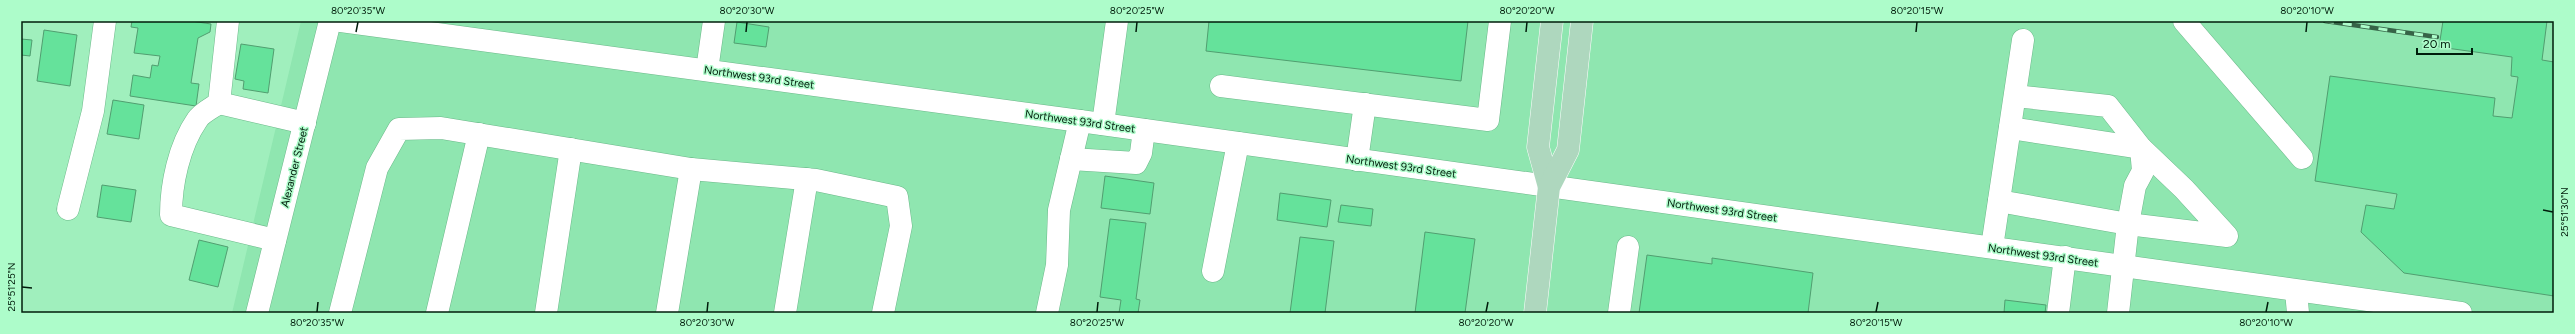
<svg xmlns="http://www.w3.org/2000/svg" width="2575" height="334" viewBox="0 0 2575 334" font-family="Figtree,sans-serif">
<rect width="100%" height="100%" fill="#a0efbd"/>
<polygon fill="#8fe6b0" points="301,21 2554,21 2554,313 232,313"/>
<g fill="#65e29b" stroke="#519e70">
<polygon points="132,21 191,21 211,24 210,32 198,38 191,83 199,84 196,106 130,96 133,75 150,78 152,65 158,66 160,56 134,53 138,28 131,27"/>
<polygon points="1209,21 1468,21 1461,81 1206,51"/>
<polygon points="2443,21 2547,21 2542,60 2554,62 2554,296 2404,273 2361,232 2366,205 2394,209 2397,194 2315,181 2330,76 2495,98 2493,116 2512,118 2518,77 2511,76 2512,57 2439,47"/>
<polygon points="737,22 769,27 766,47 734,43"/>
<polygon points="44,30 77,35 70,86 37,81"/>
<polygon points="21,39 32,40 30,56 21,55"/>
<polygon points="241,44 274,49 268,93 243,89 244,81 235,79"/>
<polygon points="113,100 144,105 139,139 107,134"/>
<polygon points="1105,176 1154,183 1150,214 1101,208"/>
<polygon points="102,185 136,190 131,222 97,217"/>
<polygon points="1280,193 1331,200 1327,227 1277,220"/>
<polygon points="1341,205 1373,209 1371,226 1338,222"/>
<polygon points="1110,219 1146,223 1136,299 1140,300 1138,313 1119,313 1121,300 1100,297"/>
<polygon points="1425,232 1475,239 1465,313 1415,313"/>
<polygon points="1300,237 1334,241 1325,313 1290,313"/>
<polygon points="199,240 228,247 218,287 189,280"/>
<polygon points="1647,255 1712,264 1712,258 1813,273 1808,313 1639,313"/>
<polygon points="2005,300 2046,305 2045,313 2004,313"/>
</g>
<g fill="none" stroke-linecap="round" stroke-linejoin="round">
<defs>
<g id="minor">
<path d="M 228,21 L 219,103 C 212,108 201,113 197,120 C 179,146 171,184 171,215 L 275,240"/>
<polyline points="341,21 1080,121 2461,313"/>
<polyline points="2184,21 2302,158"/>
<polyline points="707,70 714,21"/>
<polyline points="1221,86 1488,120 1500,21"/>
<polyline points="219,103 305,123"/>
<polyline points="1103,124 1117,21"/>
<polyline points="2010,128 2141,148 2143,171 2135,186 2128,224 2118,313"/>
<polyline points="1071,159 1136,163 1141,153 1144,130"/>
<polyline points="1357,160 1365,104"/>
<polyline points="1999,201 2128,224 2227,236 2184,189 2141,148 2108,106 2015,96"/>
<polyline points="68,209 93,111 105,21"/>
<polyline points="1992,247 2023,40"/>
<polyline points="1213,271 1238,143"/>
<polyline points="2296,291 2298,313"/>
<polyline points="257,313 330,21"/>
<polyline points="340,313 377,168 399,129 441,128 691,169 816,180 897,197 901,226 883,313"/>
<polyline points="437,313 479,134"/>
<polyline points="546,313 571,149"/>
<polyline points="667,313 691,169"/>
<polyline points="785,313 807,179"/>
<polyline points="1047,313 1057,265 1059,210 1080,121"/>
<polyline points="1619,313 1628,247"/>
<polyline points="2058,313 2065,257"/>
</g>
<g id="major">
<polyline points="1549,187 1538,147 1552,21"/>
<polyline points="1535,313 1549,187 1568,150 1582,21"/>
</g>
</defs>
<use href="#minor" stroke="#6bb889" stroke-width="23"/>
<use href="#major" stroke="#fff" stroke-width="23"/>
<use href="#minor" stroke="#fff" stroke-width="22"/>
<use href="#major" stroke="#aed7be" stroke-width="22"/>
<defs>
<polyline id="rail" points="2325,21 2437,37"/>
</defs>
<use href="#rail" stroke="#366447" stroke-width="4.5"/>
<use href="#rail" stroke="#adfcca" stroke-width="3" stroke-dasharray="9" stroke-linecap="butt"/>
</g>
<path fill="none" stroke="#001c0b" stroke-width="1.5" d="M 356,32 L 358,22M 746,32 L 747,22M 1136,32 L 1137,22M 1526,32 L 1527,22M 1916,32 L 1917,22M 2306,32 L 2307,22M 2543,210 L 2553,212M 22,287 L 32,288M 317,312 L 318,302M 707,312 L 708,302M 1097,312 L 1098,302M 1486,312 L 1488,302M 1876,312 L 1878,302M 2266,312 L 2268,302"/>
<g text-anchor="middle" stroke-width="3" stroke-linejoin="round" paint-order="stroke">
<g font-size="11" fill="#001c0b" stroke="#adfcca">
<text transform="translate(759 77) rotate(8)" y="4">Northwest 93rd Street</text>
<text transform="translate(1080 121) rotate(8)" y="4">Northwest 93rd Street</text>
<text transform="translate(1401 166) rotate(8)" y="4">Northwest 93rd Street</text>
<text transform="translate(294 167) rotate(-76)" y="4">Alexander Street</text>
<text transform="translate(1722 210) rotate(8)" y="4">Northwest 93rd Street</text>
<text transform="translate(2043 255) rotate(8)" y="4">Northwest 93rd Street</text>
</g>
</g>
<rect width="2575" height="334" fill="none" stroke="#adfcca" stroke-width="44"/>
<path d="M2417 48v6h55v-6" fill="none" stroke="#001c0b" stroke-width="2"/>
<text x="2423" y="48" font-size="12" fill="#001c0b" stroke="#adfcca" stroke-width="3" paint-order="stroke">20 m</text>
<rect x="22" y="22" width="2531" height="290" fill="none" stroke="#001c0b" stroke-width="1.5"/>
<g font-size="10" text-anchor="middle" fill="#001c0b">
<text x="358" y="14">80°20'35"W</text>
<text x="747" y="14">80°20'30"W</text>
<text x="1137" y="14">80°20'25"W</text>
<text x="1527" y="14">80°20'20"W</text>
<text x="1917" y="14">80°20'15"W</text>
<text x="2307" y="14">80°20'10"W</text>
<text transform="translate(2564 212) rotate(-90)" y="4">25°51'30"N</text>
<text transform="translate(11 287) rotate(-90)" y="4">25°51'25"N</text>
<text x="317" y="326">80°20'35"W</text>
<text x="707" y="326">80°20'30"W</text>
<text x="1097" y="326">80°20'25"W</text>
<text x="1486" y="326">80°20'20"W</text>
<text x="1876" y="326">80°20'15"W</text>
<text x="2266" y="326">80°20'10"W</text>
</g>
</svg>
